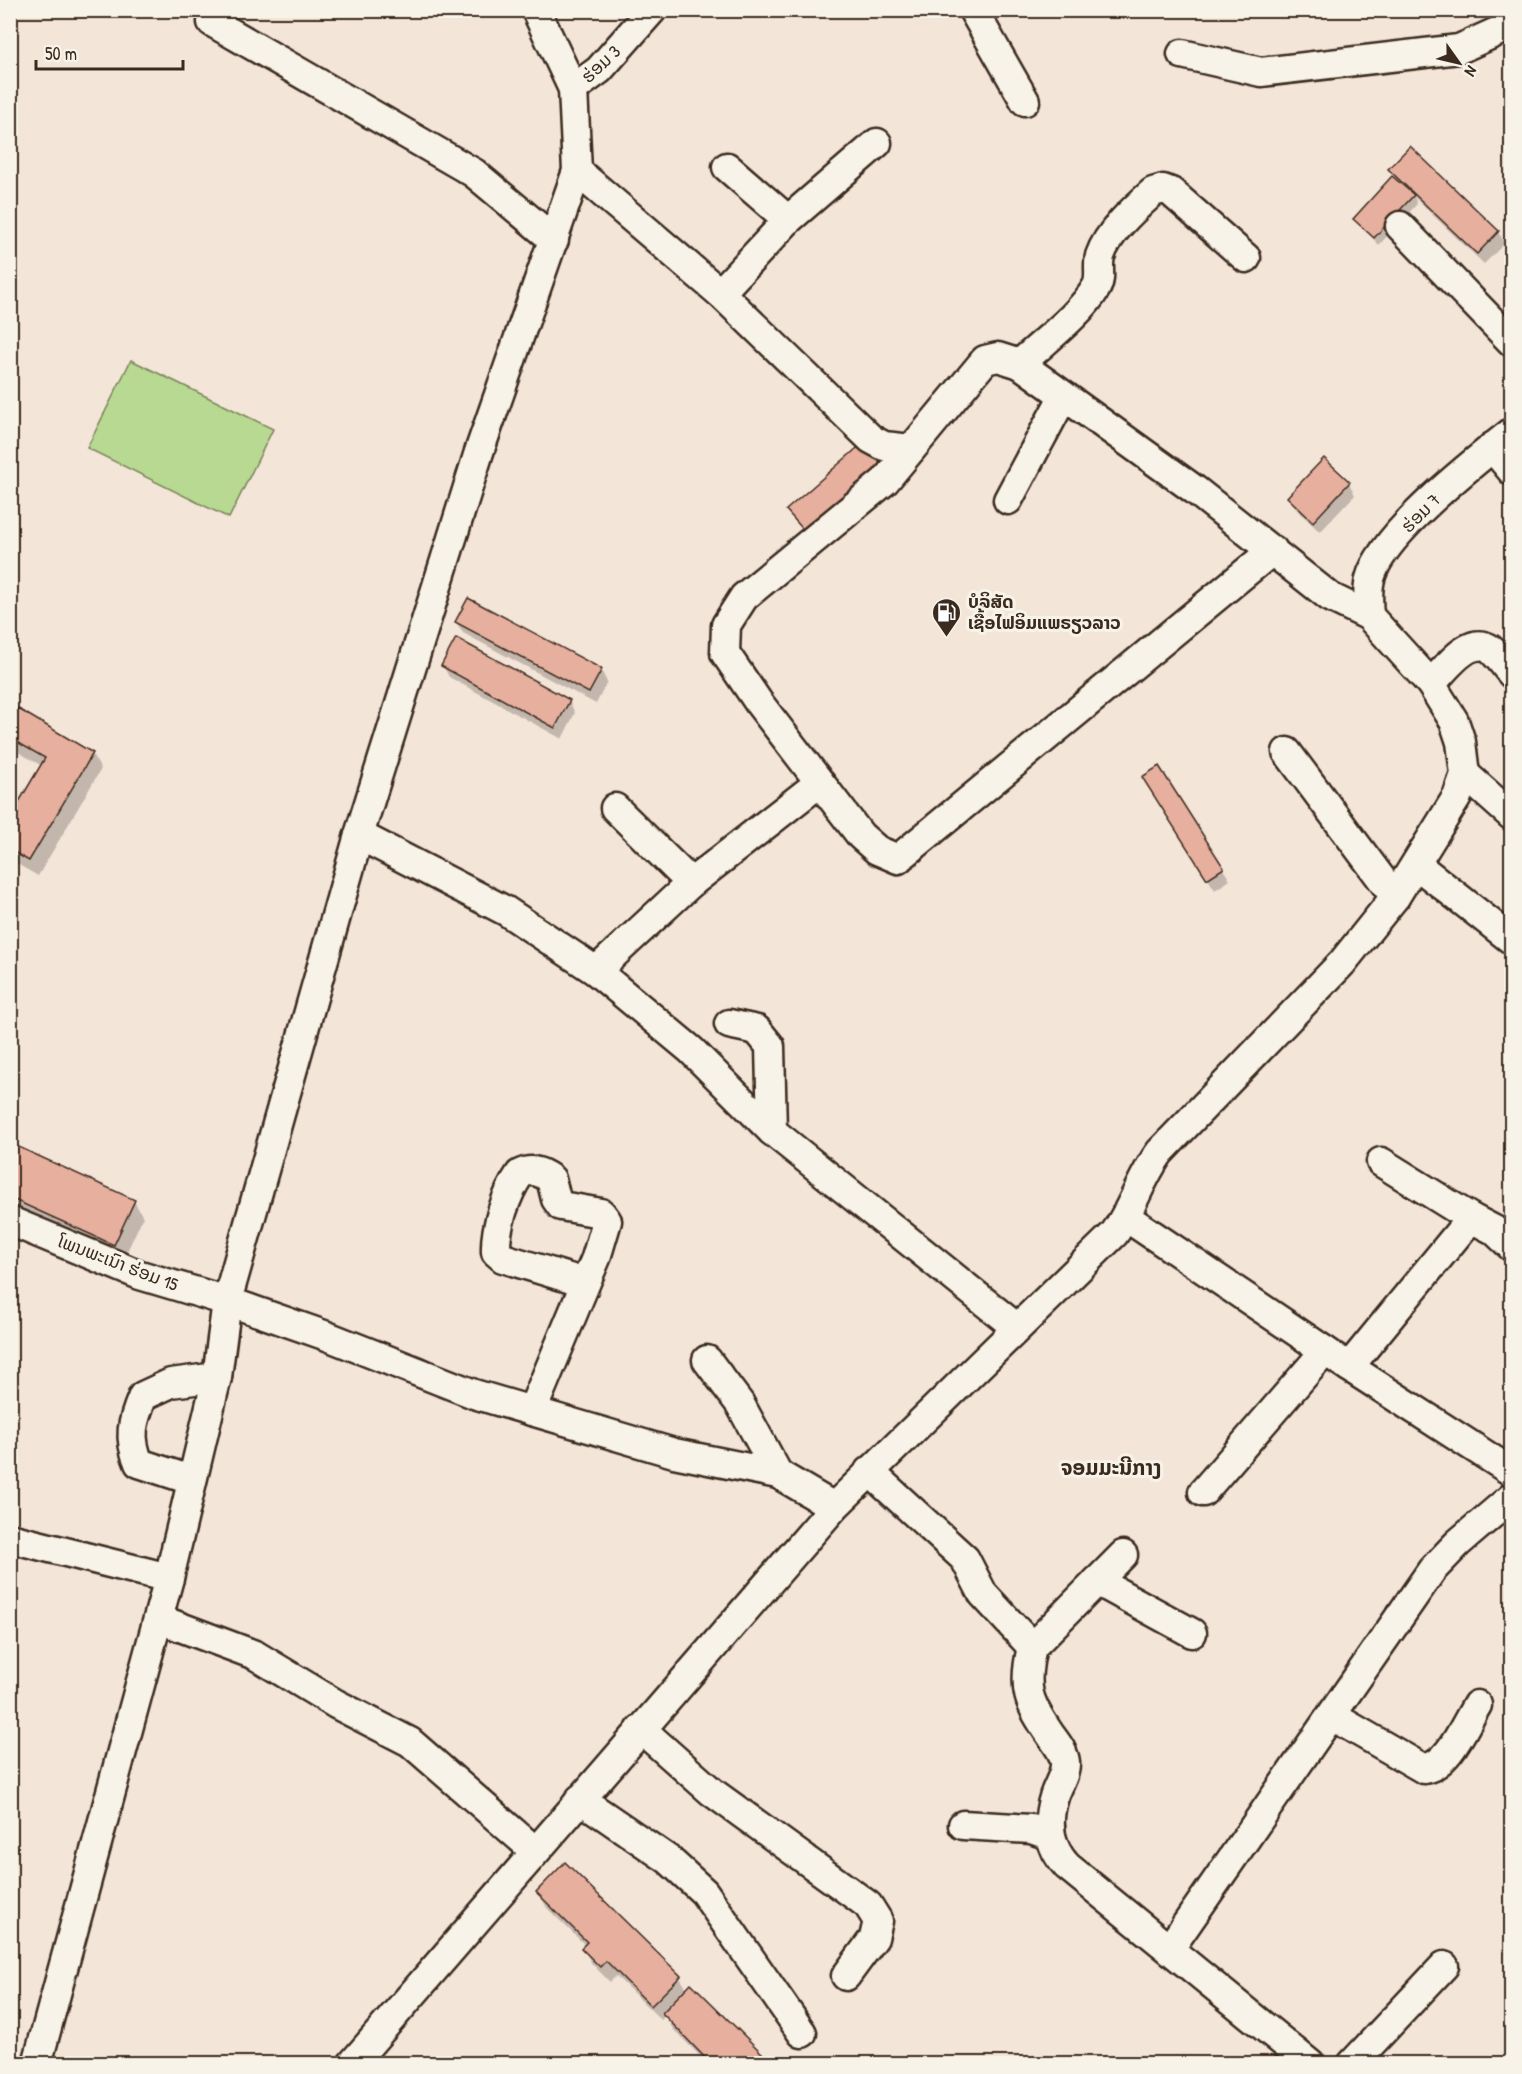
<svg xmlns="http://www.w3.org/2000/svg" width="1522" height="2074" viewBox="0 0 1522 2074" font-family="'Patrick Hand','Noto Sans Lao',sans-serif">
<rect width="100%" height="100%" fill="#f4e5d9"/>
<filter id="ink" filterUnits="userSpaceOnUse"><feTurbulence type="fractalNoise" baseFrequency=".0167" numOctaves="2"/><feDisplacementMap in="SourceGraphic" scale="12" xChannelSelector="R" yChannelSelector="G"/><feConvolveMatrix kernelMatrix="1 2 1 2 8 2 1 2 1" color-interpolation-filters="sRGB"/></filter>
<g filter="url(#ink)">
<polygon fill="#b7d992" stroke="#798258" stroke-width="1.5" points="131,360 273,429 229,518 87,448"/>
<g fill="#0003">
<polygon points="1390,169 1498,232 1505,243 1484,264 1414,197 1417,204 1379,245 1355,219 1394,176"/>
<polygon points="884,468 815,546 788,510"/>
<polygon points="1349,483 1355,495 1320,532 1296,509 1289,497"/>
<polygon points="456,622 601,670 607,682 596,704 463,633"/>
<polygon points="443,666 569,701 575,713 562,739 449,677"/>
<polygon points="10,706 92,754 101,769 38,876 10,860 10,820 42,766 10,747"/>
<polygon points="1159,768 1230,880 1215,890 1151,789"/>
<polygon points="10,1145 134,1201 143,1217 123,1260 10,1208"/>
<polygon points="538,1892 679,1976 687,1989 771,2064 708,2064 673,2029 665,2016 661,2020 616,1976 610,1982 592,1964 583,1948 585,1945 547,1908"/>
</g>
<g fill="#e7af9e" stroke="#3b2a1e" stroke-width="1.5">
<polygon points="1410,146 1499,231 1477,254 1388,169"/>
<polygon points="1392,176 1414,195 1374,238 1353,219"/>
<polygon points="864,442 885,467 808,535 786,510"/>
<polygon points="1324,458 1350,482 1313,522 1287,497"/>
<polygon points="468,598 602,669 589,693 455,622"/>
<polygon points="456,638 570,700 555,728 441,666"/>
<polygon points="10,704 93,753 29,861 10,850 10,817 45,758 10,738"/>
<polygon points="1159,766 1224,868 1207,879 1142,777"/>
<polygon points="10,1143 135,1200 114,1245 10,1198"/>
<polygon points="565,1862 681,1976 651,2006 606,1961 600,1967 581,1948 587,1942 536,1892"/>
<polygon points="691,1983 773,2064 711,2064 662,2013"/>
</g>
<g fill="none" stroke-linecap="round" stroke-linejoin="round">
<defs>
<g id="minor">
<polyline points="973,10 1025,101"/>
<polyline points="212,22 474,173 554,240"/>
<polyline points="1182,54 1261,72 1459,49 1512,25"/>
<polyline points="573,89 599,70 652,10"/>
<polyline points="727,167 788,220"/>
<polyline points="577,171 720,293 871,439 884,446 911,449"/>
<polyline points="1400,226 1512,342"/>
<polyline points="720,293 788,220 877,143"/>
<path d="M 1020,364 C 1043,342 1080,315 1096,288 C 1102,278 1097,267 1100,256 C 1108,232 1134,209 1153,192 L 1163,189 L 1171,192 L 1246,258"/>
<polyline points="1492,447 1512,471"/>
<polyline points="1008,500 1063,397"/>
<path d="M 1369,616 C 1368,604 1367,591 1370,579 C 1381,535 1475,461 1512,432"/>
<path d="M 1431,684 C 1444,671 1469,634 1490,649 C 1498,655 1505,666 1512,674"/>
<polyline points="1287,752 1395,897"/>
<polyline points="1465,774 1512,816"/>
<polyline points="615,808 691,883"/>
<polyline points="359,835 506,911 596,971 691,1050 772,1131 1017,1328"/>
<polyline points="1417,865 1512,940"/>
<polyline points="596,971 691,883 819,783"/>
<polyline points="729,1024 757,1030 770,1046 772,1131"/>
<polyline points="1381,1162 1471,1218"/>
<polyline points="1126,1217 1349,1367 1512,1472"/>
<polyline points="10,1221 140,1275 227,1301 327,1336 474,1394 674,1453 778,1474 834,1507"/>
<polyline points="707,1360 740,1404 778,1474"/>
<polyline points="1349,1367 1471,1218 1494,1230 1512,1247"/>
<path d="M 532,1411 L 596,1258 L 607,1221 L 601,1213 L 561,1206 L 556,1199 L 551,1179 C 541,1172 532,1168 520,1174 C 506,1194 495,1227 496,1252 L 503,1258 L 585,1283"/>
<polyline points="869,1471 965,1559 983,1594 1032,1647"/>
<path d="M 191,1480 L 139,1463 C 128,1437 132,1422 143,1396 L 171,1383 L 217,1377"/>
<polyline points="1203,1492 1325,1351"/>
<polyline points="10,1538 169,1578"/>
<path d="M 1123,1555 L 1032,1647 C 1022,1689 1028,1703 1052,1737 C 1058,1745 1064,1753 1065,1762 C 1066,1775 1057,1786 1054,1797 C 1046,1823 1049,1847 1067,1866 L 1310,2064"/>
<polyline points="1097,1581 1192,1633"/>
<polyline points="159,1619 255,1655 336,1704 410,1742 534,1850"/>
<path d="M 1332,1716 L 1424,1769 C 1449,1765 1464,1726 1477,1705"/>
<polyline points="641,1729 712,1792 868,1905 878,1921 874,1938 846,1976"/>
<polyline points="580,1799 669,1860 704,1892 802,2033"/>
<polyline points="963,1825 1031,1829 1049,1835"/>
<polyline points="1170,1948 1432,1570 1458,1543 1512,1497"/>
<polyline points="37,2064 169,1578 217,1377 227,1301 359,835 479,452 577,171 573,89 536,10"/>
<path d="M 352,2064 L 834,1507 L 1114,1234 C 1133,1208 1141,1177 1160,1152 L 1342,963 L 1395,897 L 1457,797 L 1465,774 L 1461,742 L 1454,721 L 1431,684 L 1369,616 L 1330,597 L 1195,490 L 1020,364 L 998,357 L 985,360 L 885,481 L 744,597 L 726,625 L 725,653 L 759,703 L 861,836 L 877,850 L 898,859 L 1273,550"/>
<polyline points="1352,2064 1444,1966"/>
</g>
</defs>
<use href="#minor" stroke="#3b2a1e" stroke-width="33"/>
<use href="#minor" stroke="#f7f3e8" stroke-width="28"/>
</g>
</g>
<defs>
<symbol id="fuel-pin" viewBox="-11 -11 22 30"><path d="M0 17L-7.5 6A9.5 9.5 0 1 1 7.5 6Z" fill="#3b2a1e" stroke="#f7f3e8"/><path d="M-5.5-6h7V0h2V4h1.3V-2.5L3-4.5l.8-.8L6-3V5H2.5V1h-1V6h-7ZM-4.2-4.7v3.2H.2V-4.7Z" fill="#fff"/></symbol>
</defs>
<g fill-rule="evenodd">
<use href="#fuel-pin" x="930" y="596" width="33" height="45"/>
</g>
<g text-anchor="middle" stroke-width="6" stroke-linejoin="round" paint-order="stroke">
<g font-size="18" fill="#3b2a1e" stroke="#f7f3e8">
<text transform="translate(601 64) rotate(-43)" y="6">ຮ່ອມ 3</text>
<text transform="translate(1421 513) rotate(-45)" y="6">ຮ່ອມ 7</text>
<text transform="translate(118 1263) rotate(21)" y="6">ໂພນພະເນົາ ຮ່ອມ 15</text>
</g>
<g font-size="18" font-weight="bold" fill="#3b2a1e" stroke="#f7f3e8" text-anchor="start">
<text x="968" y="608">ບໍລິສັດ<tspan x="968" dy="21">ເຊື້ອໄຟອິມແພຣຽວລາວ</tspan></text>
</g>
<g font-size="21" font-weight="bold" fill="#3b2a1e" stroke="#f7f3e8">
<text x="1111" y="1475">ຈອມມະນີກາງ</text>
</g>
</g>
<rect width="1522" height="2074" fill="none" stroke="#f7f3e8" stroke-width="36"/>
<rect x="18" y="18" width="1486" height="2038" fill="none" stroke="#3b2a1e" stroke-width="2" filter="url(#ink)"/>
<g transform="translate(1459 63) rotate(124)" stroke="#f7f3e8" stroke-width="4.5" paint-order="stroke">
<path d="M0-4.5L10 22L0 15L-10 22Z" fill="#3b2a1e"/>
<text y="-9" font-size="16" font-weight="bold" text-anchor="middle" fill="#3b2a1e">N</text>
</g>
<path d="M36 60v9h147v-9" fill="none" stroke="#3b2a1e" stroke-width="3"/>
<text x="45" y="60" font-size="18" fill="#3b2a1e" stroke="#f7f3e8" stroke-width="4.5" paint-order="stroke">50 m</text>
</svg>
